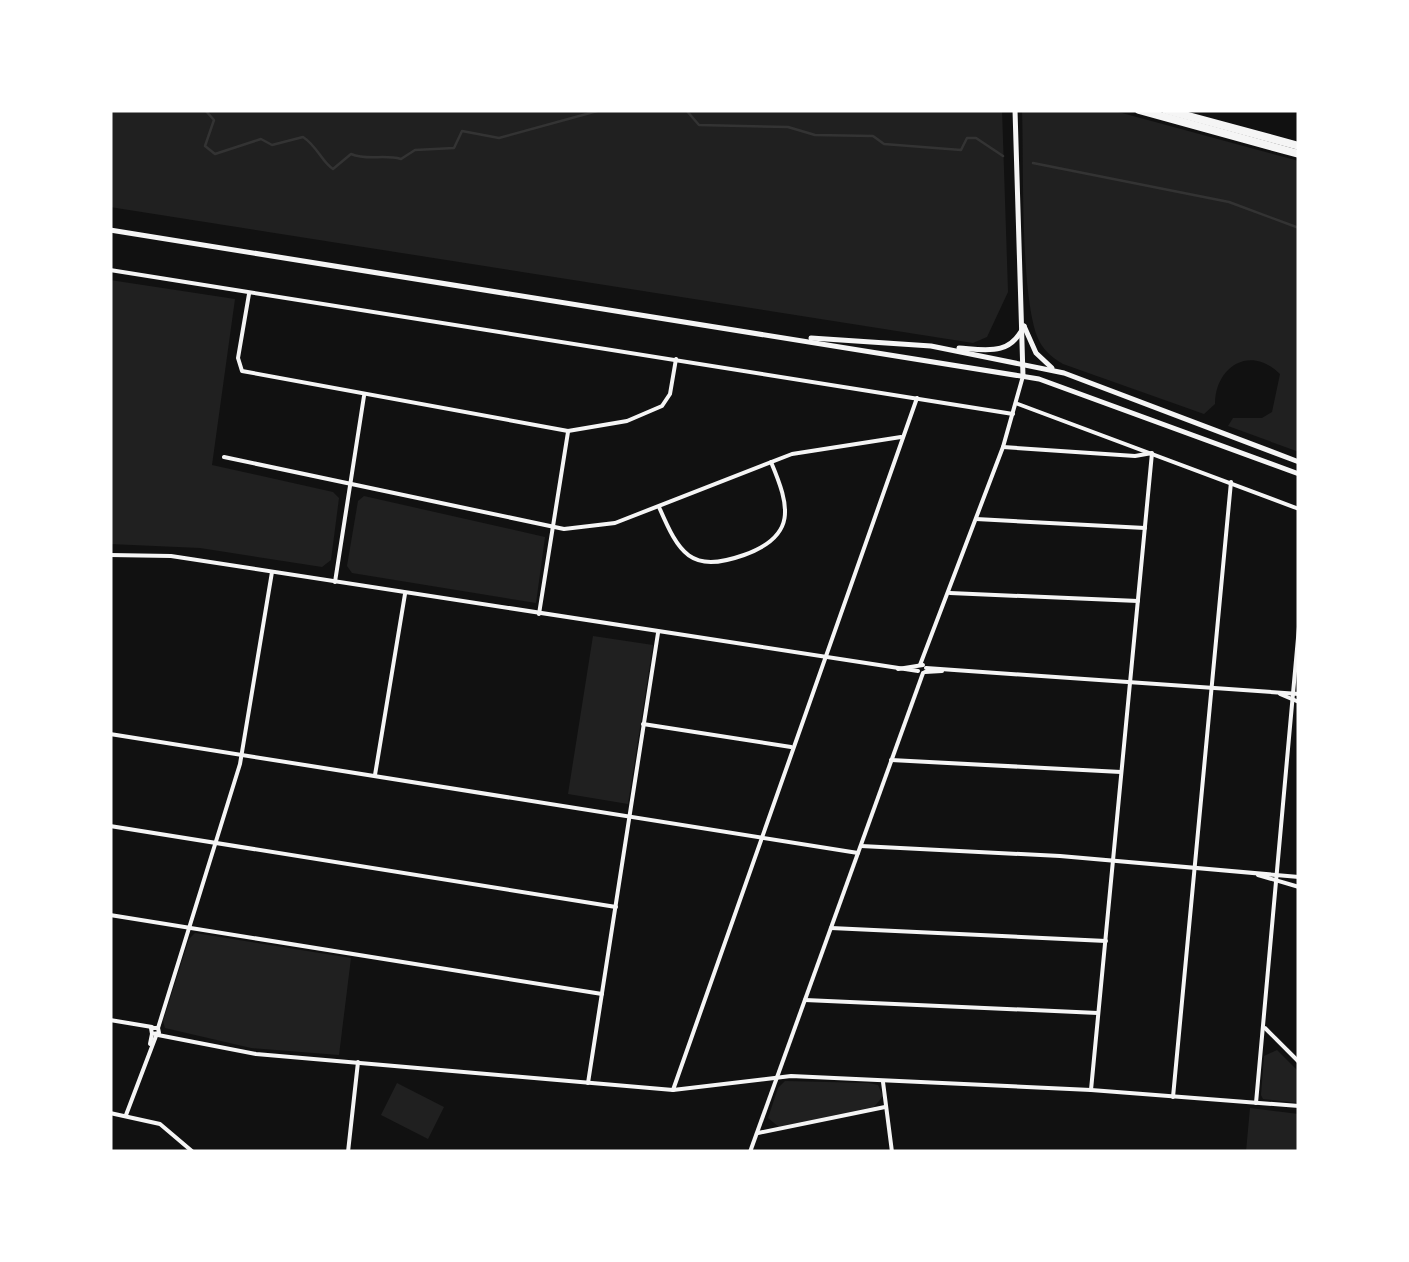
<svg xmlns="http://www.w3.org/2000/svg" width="1409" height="1262" viewBox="0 0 1409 1262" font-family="'Open Sans',sans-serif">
<rect width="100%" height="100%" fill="#111"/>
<g fill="#202020">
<polygon points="110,110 1002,110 1008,292 987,337 973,343 110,207"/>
<path d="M 1022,110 L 1111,110 L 1299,161 L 1299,452 L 1228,426 L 1233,418 L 1262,418 L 1272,412 L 1280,374 C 1250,344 1215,367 1215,404 L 1204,414 L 1063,364 C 1051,357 1042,349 1037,336 C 1020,289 1024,165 1022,110 Z"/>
<polygon points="110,280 235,299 212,465 333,492 339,498 331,560 322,567 200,548 110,544"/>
<polygon points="364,496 545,537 536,603 352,573 347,566 358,501"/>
<polygon points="593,636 653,645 628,804 568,794"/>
<polygon points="195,933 351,958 339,1055 251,1048 165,1028 163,1021 189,939"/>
<polygon points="1277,1050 1299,1072 1299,1103 1263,1099 1261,1095 1264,1056"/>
<polygon points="785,1081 869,1083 878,1085 883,1096 874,1107 779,1127 768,1118 778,1088"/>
<polygon points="397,1083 444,1107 428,1139 381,1115"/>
<polygon points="1250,1108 1299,1114 1299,1152 1246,1152"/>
</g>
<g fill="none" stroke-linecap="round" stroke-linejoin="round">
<g stroke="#333" stroke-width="2.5">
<path d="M 205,110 L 214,120 L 205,146 L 215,154 L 261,139 L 272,145 L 303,137 C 317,146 322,162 333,169 L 351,154 C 368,161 383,154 401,159 L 415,150 L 454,148 L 462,131 L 499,138 L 601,110"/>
<polyline points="686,110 699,125 788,127 815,135 873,136 884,144 961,150 967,138 976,138 1003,156"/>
<polyline points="1033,163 1229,202 1299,228"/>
</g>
<g stroke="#f5f5f5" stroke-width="4">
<polyline points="110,270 1013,414"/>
<polyline points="249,294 238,358 242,371 568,431 627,421 662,406 670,394 676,359"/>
<polyline points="1018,404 1299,509"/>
<polyline points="1003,447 1135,456 1152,453 1091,1090"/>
<polyline points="224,457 564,529 615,523 792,454 901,437"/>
<path d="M 659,507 C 679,553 690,574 744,555 C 797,536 790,507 771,462"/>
<polyline points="976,519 1145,528"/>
<polyline points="110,555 171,556 918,671"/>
<polyline points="335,582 364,396"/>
<polyline points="950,593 1138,601"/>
<polyline points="539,614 568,432"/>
<polyline points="920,665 1003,447 1023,376"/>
<polyline points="926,668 1299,694"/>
<polyline points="898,669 923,665"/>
<polyline points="925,672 942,671"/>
<polyline points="1280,694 1299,702"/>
<polyline points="643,724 791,747"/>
<polyline points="110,734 858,853"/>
<polyline points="891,760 1121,772"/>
<polyline points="375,775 405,594"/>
<polyline points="110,826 616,907"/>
<polyline points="861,846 1060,856 1299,877"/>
<polyline points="1258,875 1299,887"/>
<polyline points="110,915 602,994"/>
<polyline points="831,928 1106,941"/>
<polyline points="805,1000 1098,1013"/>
<polyline points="110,1020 152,1027"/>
<polyline points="158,1028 240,764 272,572"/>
<polyline points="1265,1028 1299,1062"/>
<polyline points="158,1035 256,1054 673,1090 791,1076 1091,1090 1299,1106"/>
<polyline points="150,1044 152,1034 159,1033 158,1028 151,1028 152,1034"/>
<polyline points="883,1082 892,1152"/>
<polyline points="588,1083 658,633"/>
<polyline points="673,1090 917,398"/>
<polyline points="1173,1097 1231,482"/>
<polyline points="1256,1103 1299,627"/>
<polyline points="110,1113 160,1124 193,1152"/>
<polyline points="126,1115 156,1036"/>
<polyline points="758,1133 885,1107"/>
<polyline points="348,1152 358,1062"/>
<polyline points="750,1152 923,673"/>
</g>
<polyline stroke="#f5f5f5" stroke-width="5" points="1015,110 1023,376"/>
<g stroke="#f5f5f5" stroke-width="5">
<polyline points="110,230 1039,379 1299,474"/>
<polyline points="1024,326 1036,353 1052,368"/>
<polyline points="811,338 931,346 1064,373 1299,462"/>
<path d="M 959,348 C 987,350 1010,356 1024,326"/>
</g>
<g stroke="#f5f5f5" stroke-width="8">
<polyline points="1139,110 1299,154"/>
<polyline points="1166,110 1299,146"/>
</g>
</g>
<rect width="1409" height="1262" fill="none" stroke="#ffffff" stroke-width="225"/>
</svg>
